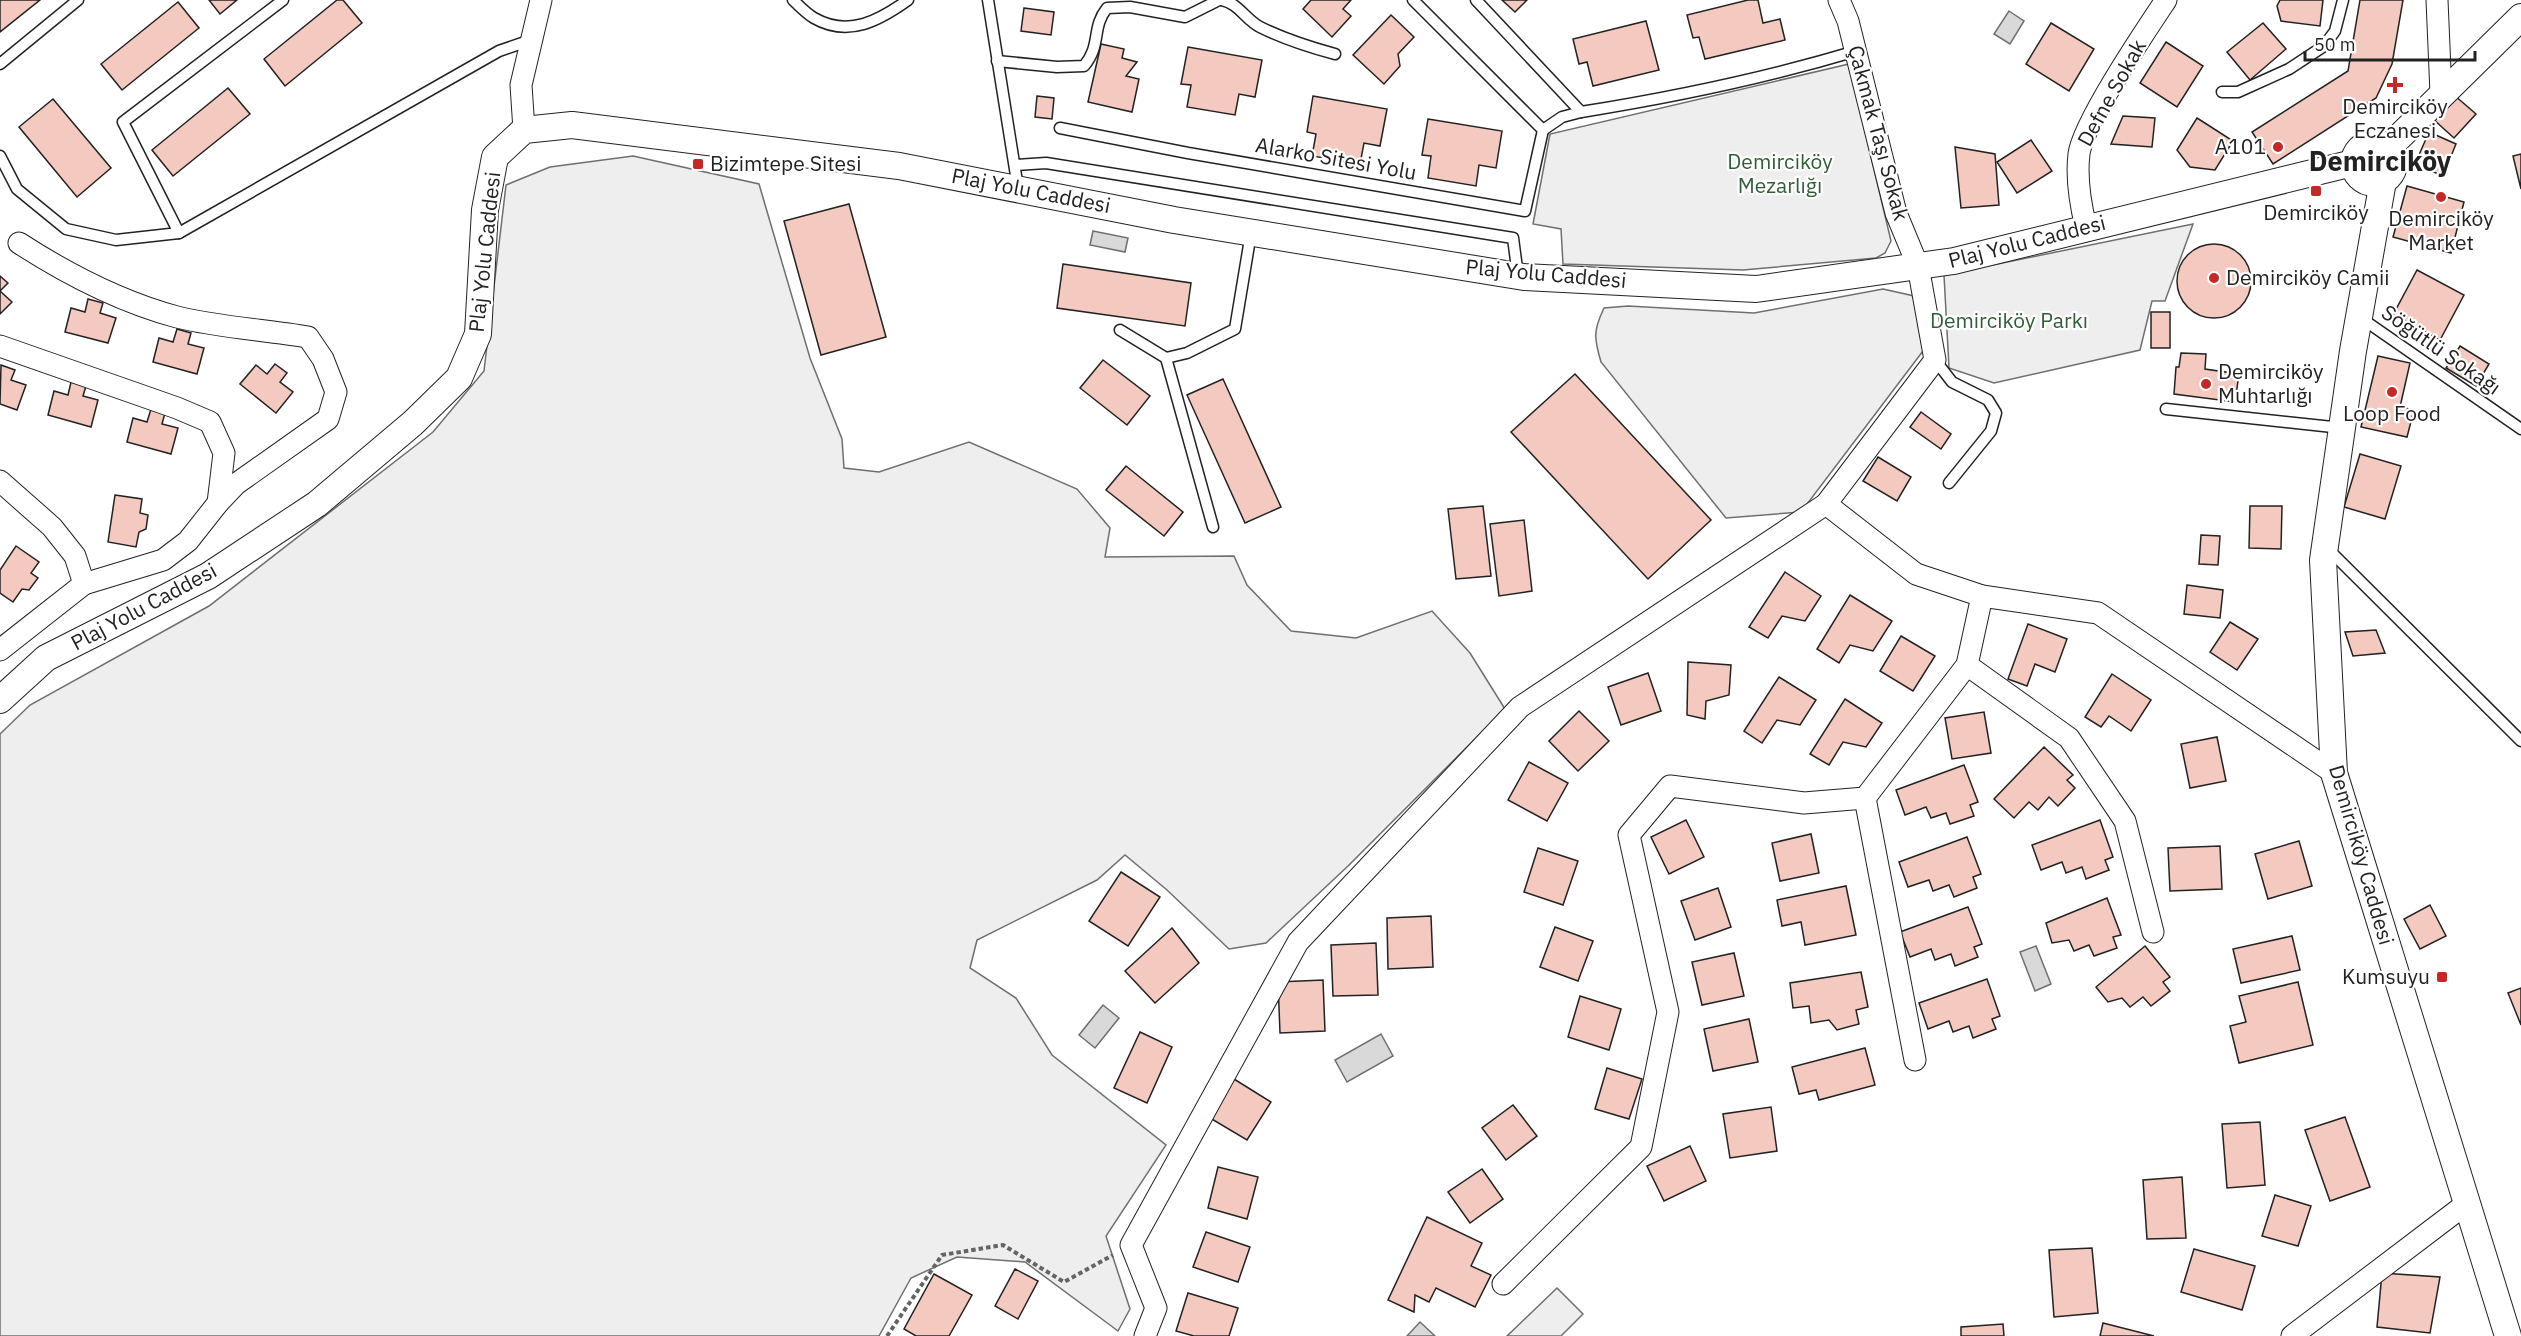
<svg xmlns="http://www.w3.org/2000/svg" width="2521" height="1336" viewBox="0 0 2521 1336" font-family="'IBM Plex Sans',sans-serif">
<rect width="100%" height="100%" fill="#fff"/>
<g fill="#eee" stroke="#6f6f6f" stroke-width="1.5">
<polygon points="1849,64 1891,241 1885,253 1876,258 1743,270 1563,264 1561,229 1533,224 1550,134"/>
<polygon points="633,156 759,184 810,358 842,439 844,468 879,472 969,442 1077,489 1110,528 1105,557 1234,556 1247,585 1291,631 1356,638 1432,611 1470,653 1505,709 1348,866 1266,943 1229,949 1167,890 1125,855 1097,880 977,940 970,968 1016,998 1052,1055 1166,1145 1106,1236 1130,1309 1118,1331 1025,1262 957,1257 911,1278 879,1336 0,1336 0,734 30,705 209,606 433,432 484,371 506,185 550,167"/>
<polygon points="2193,224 2165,301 2152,301 2140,350 1994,383 1949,368 1944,275"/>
<path d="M 1883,289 L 1914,296 L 1926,347 L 1801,512 L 1726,518 L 1601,362 C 1594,338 1593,331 1604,308 L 1628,306 L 1754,313 Z"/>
<polygon points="1557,1288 1583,1314 1561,1336 1507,1336"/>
</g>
<g fill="#d9d9d9" stroke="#6f6f6f" stroke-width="1.5">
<polygon points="2009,11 2024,21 2010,44 1994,34"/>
<polygon points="1093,231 1128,238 1125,252 1090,245"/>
<polygon points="2036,946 2051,984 2035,991 2020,952"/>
<polygon points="1103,1005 1119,1018 1095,1048 1079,1035"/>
<polygon points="1381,1034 1393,1056 1347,1082 1335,1060"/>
<polygon points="1420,1322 1435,1336 1407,1336"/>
</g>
<g fill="#f3c9c0" stroke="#222" stroke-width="1.5">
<polygon points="0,0 40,0 0,32"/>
<polygon points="209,0 237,0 220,14"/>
<polygon points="337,0 343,0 362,23 285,86 264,59"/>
<polygon points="1311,0 1351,0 1343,9 1351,16 1332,37 1303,9"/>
<polygon points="1502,0 1527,0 1515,12"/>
<polygon points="1748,0 1758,0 1763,23 1780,19 1785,40 1705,59 1699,37 1693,38 1687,15"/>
<polygon points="2280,0 2323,0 2320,26 2281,21 2277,6"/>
<polygon points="2360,0 2403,0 2392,64 2376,98 2273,164 2252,132 2348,71"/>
<polygon points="178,2 199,28 122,90 101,64"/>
<polygon points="1024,8 1054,12 1051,35 1021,31"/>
<polygon points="1391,15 1414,37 1398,54 1400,66 1384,84 1353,55"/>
<polygon points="1646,21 1659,70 1593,86 1587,62 1579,64 1573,39"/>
<polygon points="2051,23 2094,49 2069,91 2026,64"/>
<polygon points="2263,23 2286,49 2250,80 2227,52"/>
<polygon points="2166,42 2203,66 2177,107 2140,83"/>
<polygon points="1101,44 1124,49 1122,58 1137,62 1126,76 1139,79 1132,112 1088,102"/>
<polygon points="1188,47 1262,60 1255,97 1239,94 1235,115 1187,107 1191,85 1181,84"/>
<polygon points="228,88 250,114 173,176 152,150"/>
<polygon points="2454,95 2476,114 2454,138 2433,119"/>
<polygon points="1037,96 1054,98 1052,119 1035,117"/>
<polygon points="1313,96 1387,109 1380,146 1364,143 1360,164 1312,156 1316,134 1307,132"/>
<polygon points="53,99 111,168 77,197 19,127"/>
<polygon points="2123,116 2155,118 2152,147 2111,144"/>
<polygon points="2197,118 2233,141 2215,170 2190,167 2177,150"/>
<polygon points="1428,119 1502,131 1496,168 1479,165 1476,186 1428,178 1431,156 1422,155"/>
<polygon points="2429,132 2456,144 2443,176 2415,164"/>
<polygon points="2031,140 2052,171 2017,193 1997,162"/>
<polygon points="1955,147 1995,154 1999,205 1961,208"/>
<polygon points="2521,154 2521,189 2513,156"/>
<polygon points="2407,186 2464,202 2451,253 2393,237"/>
<polygon points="849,204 886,337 821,355 784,221"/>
<circle cx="2214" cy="281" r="37"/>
<polygon points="1063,264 1191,283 1185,326 1057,308"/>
<polygon points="2417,270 2464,295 2440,340 2393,315"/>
<polygon points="0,276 8,283 0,291 12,302 0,314"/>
<polygon points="88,299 103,303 100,313 116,318 108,343 65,332 71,308 85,312"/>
<rect x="2151" y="312" width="19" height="36"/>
<polygon points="177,329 191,333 188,344 204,348 197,374 153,362 159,338 173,342"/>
<polygon points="2460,346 2489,364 2476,386 2446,368"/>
<polygon points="2181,353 2206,354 2205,369 2239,374 2235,402 2174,394 2176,367 2179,367"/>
<polygon points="2378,356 2410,363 2400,407 2414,410 2407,437 2361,427"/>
<polygon points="1103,360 1150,396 1127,425 1080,388"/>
<polygon points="275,364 287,373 280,382 293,392 276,413 240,384 256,365 267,374"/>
<polygon points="1,365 15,370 11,380 26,385 17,410 0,404"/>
<polygon points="1575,374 1711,520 1648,579 1511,432"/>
<polygon points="1223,379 1281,507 1245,523 1187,395"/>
<polygon points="71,382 86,386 83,396 98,400 91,427 48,415 54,391 68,395"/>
<polygon points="151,409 165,413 162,424 178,428 171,454 127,442 133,418 147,422"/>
<polygon points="1921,412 1951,434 1941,449 1910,427"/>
<polygon points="2360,454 2401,466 2385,519 2344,507"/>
<polygon points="1878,457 1911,477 1897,501 1863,481"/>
<polygon points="1126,466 1183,512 1164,536 1106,490"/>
<polygon points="115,495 142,499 140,513 148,515 146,529 139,532 136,547 108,542"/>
<polygon points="1483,506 1491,576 1456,579 1448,509"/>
<polygon points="2250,506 2282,506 2281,549 2249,548"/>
<polygon points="1524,520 1532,591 1499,596 1490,524"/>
<polygon points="2201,535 2220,536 2218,565 2199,564"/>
<polygon points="16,546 39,562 31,573 38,578 29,590 22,589 13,602 0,593 0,570"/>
<polygon points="1785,572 1821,596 1805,621 1782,616 1768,638 1749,627"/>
<polygon points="2187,585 2223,590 2220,618 2184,614"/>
<polygon points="1850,595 1892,621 1873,651 1850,645 1839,663 1817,649"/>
<polygon points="2230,622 2258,639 2237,670 2210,652"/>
<polygon points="2028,624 2067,639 2055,672 2035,664 2027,686 2008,679"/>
<polygon points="2376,630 2385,653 2353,656 2345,632"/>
<polygon points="1901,636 1935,656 1913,691 1880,671"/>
<polygon points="1688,662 1731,665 1729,695 1706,701 1705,719 1687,715"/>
<polygon points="1648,673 1661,711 1621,725 1608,687"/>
<polygon points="2112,674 2151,700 2131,731 2109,716 2101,727 2085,717"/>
<polygon points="1779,677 1816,700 1800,725 1777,720 1762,743 1744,731"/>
<polygon points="1845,699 1882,723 1866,747 1843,742 1829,765 1810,754"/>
<polygon points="1579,711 1609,741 1578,771 1549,741"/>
<polygon points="1984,712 1991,753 1952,759 1945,718"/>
<polygon points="2217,737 2226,781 2190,788 2181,744"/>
<polygon points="2044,747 2073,775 2067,780 2075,788 2058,806 2049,797 2038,810 2029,802 2014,818 1994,799"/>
<polygon points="1529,762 1568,783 1547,821 1508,800"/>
<polygon points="1964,765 1978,802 1970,805 1974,816 1950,824 1946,813 1931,818 1926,807 1905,815 1896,790"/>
<polygon points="1686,820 1704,857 1669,874 1651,837"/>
<polygon points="2100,820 2113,857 2105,860 2109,870 2086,879 2082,867 2066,873 2062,862 2041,870 2032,845"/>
<polygon points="1811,834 1819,873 1780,881 1772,843"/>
<polygon points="1967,837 1981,874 1973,877 1977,888 1954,897 1949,885 1933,891 1929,880 1908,887 1899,862"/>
<polygon points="2299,841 2312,886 2268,899 2255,854"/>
<polygon points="2220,846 2222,889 2170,891 2168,848"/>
<polygon points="1538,848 1578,861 1563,905 1524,892"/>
<polygon points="1121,872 1160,897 1128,946 1089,921"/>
<polygon points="1846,886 1856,935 1805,945 1801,922 1782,926 1777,900"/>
<polygon points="1718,888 1731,927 1695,940 1681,901"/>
<polygon points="2107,898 2121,935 2113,937 2117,948 2094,956 2089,945 2074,951 2069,940 2052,943 2046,923"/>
<polygon points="2430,905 2446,936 2420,949 2404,919"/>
<polygon points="1968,907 1982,944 1974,947 1978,957 1955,966 1951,954 1935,960 1931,949 1910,957 1900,932"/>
<polygon points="1431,916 1433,967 1388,969 1387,918"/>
<polygon points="1555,927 1593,941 1578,981 1540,967"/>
<polygon points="1172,928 1199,963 1155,1003 1125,971"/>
<polygon points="2292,936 2300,970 2241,983 2233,949"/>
<polygon points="1376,943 1378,995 1333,996 1331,945"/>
<polygon points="2145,946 2170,977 2163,982 2170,991 2151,1006 2143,997 2130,1007 2122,998 2108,1002 2096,987"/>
<polygon points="1734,953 1744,996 1702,1005 1692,962"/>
<polygon points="1861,972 1868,1007 1856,1010 1859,1024 1837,1030 1829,1020 1811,1023 1809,1006 1793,1008 1790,983"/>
<polygon points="1987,979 2000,1016 1992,1019 1996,1029 1973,1038 1969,1026 1953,1032 1949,1021 1928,1029 1919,1003"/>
<polygon points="1323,980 1325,1031 1280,1033 1278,982"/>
<polygon points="2298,982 2313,1045 2239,1063 2230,1026 2246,1022 2239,996"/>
<polygon points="2521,988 2521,1025 2508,993"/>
<polygon points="1580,996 1621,1009 1609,1050 1568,1037"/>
<polygon points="1749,1019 1758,1062 1713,1071 1704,1029"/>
<polygon points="1140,1032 1172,1047 1147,1103 1114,1088"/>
<polygon points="1865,1048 1875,1085 1819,1100 1816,1090 1799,1094 1792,1067"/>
<polygon points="1607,1068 1642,1079 1629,1119 1595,1109"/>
<polygon points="1234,1079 1271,1102 1247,1140 1210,1118"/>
<polygon points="1513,1105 1537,1136 1506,1160 1482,1128"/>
<polygon points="1771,1107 1777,1151 1730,1158 1723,1114"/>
<polygon points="2345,1117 2370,1187 2330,1201 2305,1130"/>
<polygon points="2260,1122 2265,1185 2227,1188 2222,1124"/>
<polygon points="1690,1146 1706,1181 1664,1201 1647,1166"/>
<polygon points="1218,1167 1258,1177 1247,1219 1208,1208"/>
<polygon points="1482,1169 1503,1199 1470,1223 1448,1192"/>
<polygon points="2182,1177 2186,1238 2147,1239 2143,1180"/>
<polygon points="2275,1195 2311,1206 2298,1246 2262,1236"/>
<polygon points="1427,1217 1482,1243 1471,1266 1491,1275 1475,1307 1436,1288 1429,1302 1415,1295 1414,1312 1388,1300"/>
<polygon points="1206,1232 1250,1247 1238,1282 1193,1267"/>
<polygon points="2092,1248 2098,1313 2054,1317 2049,1250"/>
<polygon points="2194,1249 2255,1266 2242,1310 2181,1292"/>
<polygon points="1015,1269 1038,1281 1018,1319 995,1306"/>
<polygon points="2382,1273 2440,1277 2430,1333 2377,1327"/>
<polygon points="934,1274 972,1295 949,1336 916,1336 904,1329"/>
<polygon points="1188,1293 1238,1308 1229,1336 1194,1336 1176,1331"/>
<polygon points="2103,1323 2154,1336 2100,1336"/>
<polygon points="2003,1324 2004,1336 1961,1336 1961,1327"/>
</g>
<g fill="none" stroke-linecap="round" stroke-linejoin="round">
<defs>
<g id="service">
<path d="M 793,0 C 799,6 807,14 814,18 C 849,38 880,20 908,0"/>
<polyline points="988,0 1018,188"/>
<path d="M 1222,0 C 1238,3 1246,20 1260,27 C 1284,39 1309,47 1335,54"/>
<path d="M 1476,0 L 1581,112 C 1675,97 1766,78 1856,51"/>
<path d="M 997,61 L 1057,67 L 1084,66 C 1102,44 1091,28 1107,8 L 1130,7 L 1185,17 L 1219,0"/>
<polyline points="0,64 78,0"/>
<polyline points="2222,92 2238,92 2289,69 2324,46 2335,31 2343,0"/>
<polyline points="1060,128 1188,153 1525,211 1543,130 1413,0"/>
<polyline points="1543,130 1562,117 1581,112"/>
<polyline points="0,156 17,189 66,229 116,240 179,233 499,51 531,40"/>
<polyline points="1015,165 1046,163 1513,238 1518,276"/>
<polyline points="179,233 123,122 283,0"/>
<polyline points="2361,318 2521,429"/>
<polyline points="1120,330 1166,358 1187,353 1235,329 1251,233"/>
<polyline points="1166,358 1213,527"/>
<polyline points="1935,360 1952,382 1988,400 1996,413 1991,431 1949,483"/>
<polyline points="2166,409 2342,428"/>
<polyline points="2328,549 2521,741"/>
</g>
<g id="minor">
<polyline points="2437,0 2441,94"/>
<polyline points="524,130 521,85 541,0"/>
<path d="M 2086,227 C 2080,203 2076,179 2079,154 C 2083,123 2146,30 2166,0"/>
<path d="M 19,243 C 67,274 121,302 177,317 C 217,327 266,330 308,337 L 323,359 L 336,392 L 328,419 L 236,484 L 218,503 L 188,541 L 163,560 L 84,584"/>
<polyline points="0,346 177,408 210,422 224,453 218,503"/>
<polyline points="0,481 52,527 75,556 84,584 0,650"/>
<polyline points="1826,504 1935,360 1918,266 1896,213 1848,21 1839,0"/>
<polyline points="1982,596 1967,665 2069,738 2125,821 2153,932"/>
<polyline points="1865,798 1915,1060"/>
<polyline points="1503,1284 1641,1147 1668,1012 1629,835 1670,786 1804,803 1865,798 1967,665"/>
<polyline points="1145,1336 1156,1308 1131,1245 1298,942 1520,707 1826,504 1916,574 1982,596 2098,613 2334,773"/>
<polyline points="2292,1336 2466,1204"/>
</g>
<g id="tertiary">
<circle cx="2374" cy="163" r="20"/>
<polyline points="2388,148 2521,17"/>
<polyline points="2383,181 2353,351 2323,560 2334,773 2508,1336"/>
<polyline points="0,700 46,658 208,576 317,504 413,423 459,378 478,334 485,210 495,157 524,130 572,125 899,166 1174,220 1524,277 1756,289 1954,261 2353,163"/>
</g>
</defs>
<use href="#service" stroke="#222" stroke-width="13"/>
<use href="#minor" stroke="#222" stroke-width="23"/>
<use href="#tertiary" stroke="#222" stroke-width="28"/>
<polyline stroke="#646464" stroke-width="4" stroke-dasharray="4.5 3" stroke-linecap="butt" points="887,1336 942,1255 1003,1245 1064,1282 1113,1255"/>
<use href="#service" stroke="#fff" stroke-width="10"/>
<use href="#minor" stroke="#fff" stroke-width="21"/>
<use href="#tertiary" stroke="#fff" stroke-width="26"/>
</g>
<g fill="#c62828" stroke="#fff" stroke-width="2">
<path d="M2392 76h6v6h6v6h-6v6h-6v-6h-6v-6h6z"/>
<circle cx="2278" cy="147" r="6"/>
<rect x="692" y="158" width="12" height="12" rx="3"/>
<rect x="2310" y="185" width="12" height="12" rx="3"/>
<circle cx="2441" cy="197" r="6"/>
<circle cx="2214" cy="278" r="6"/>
<circle cx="2206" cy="384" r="6"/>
<circle cx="2392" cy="392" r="6"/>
<rect x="2436" y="971" width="12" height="12" rx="3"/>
</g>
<g text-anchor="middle" stroke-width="4.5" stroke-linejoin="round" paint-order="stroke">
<g font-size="21" fill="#222" stroke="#fff">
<text transform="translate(2112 93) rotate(-61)" y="7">Defne Sokak</text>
<text transform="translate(1878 133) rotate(75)" y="7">Çakmak Taşı Sokak</text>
<text transform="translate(1336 159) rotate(10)" y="7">Alarko Sitesi Yolu</text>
<text transform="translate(1031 191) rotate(11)" y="7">Plaj Yolu Caddesi</text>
<text transform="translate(2027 242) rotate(-14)" y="7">Plaj Yolu Caddesi</text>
<text transform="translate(485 252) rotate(-84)" y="7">Plaj Yolu Caddesi</text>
<text transform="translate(1546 274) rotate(5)" y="7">Plaj Yolu Caddesi</text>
<text transform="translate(2441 350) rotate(35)" y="7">Söğütlü Sokağı</text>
<text transform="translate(144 607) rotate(-28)" y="7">Plaj Yolu Caddesi</text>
<text transform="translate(2361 855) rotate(74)" y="7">Demirciköy Caddesi</text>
</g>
<g font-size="21" fill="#222" stroke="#fff">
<text x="2395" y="114">Demirciköy<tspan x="2395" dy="24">Eczanesi</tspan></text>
<text x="2266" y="154" text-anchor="end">A101</text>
<text x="710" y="171" text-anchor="start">Bizimtepe Sitesi</text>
<text x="2316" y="220">Demirciköy</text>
<text x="2441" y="226">Demirciköy<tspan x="2441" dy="24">Market</tspan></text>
<text x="2226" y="285" text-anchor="start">Demirciköy Camii</text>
<text x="2218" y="379" text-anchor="start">Demirciköy<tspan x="2218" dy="24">Muhtarlığı</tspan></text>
<text x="2392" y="421">Loop Food</text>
<text x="2430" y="984" text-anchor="end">Kumsuyu</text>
</g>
<g font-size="21" fill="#2f5e38" stroke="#fff">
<text x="1780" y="169">Demirciköy<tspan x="1780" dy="24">Mezarlığı</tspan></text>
<text x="2009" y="328">Demirciköy Parkı</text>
</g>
<g font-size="27" font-weight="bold" fill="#222" stroke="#fff">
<text x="2380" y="171">Demirciköy</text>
</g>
</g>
<path d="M2305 51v9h170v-9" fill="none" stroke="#222222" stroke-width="3"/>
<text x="2314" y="51" font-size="18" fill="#222222" stroke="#ffffff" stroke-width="4.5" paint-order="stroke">50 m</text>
</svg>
